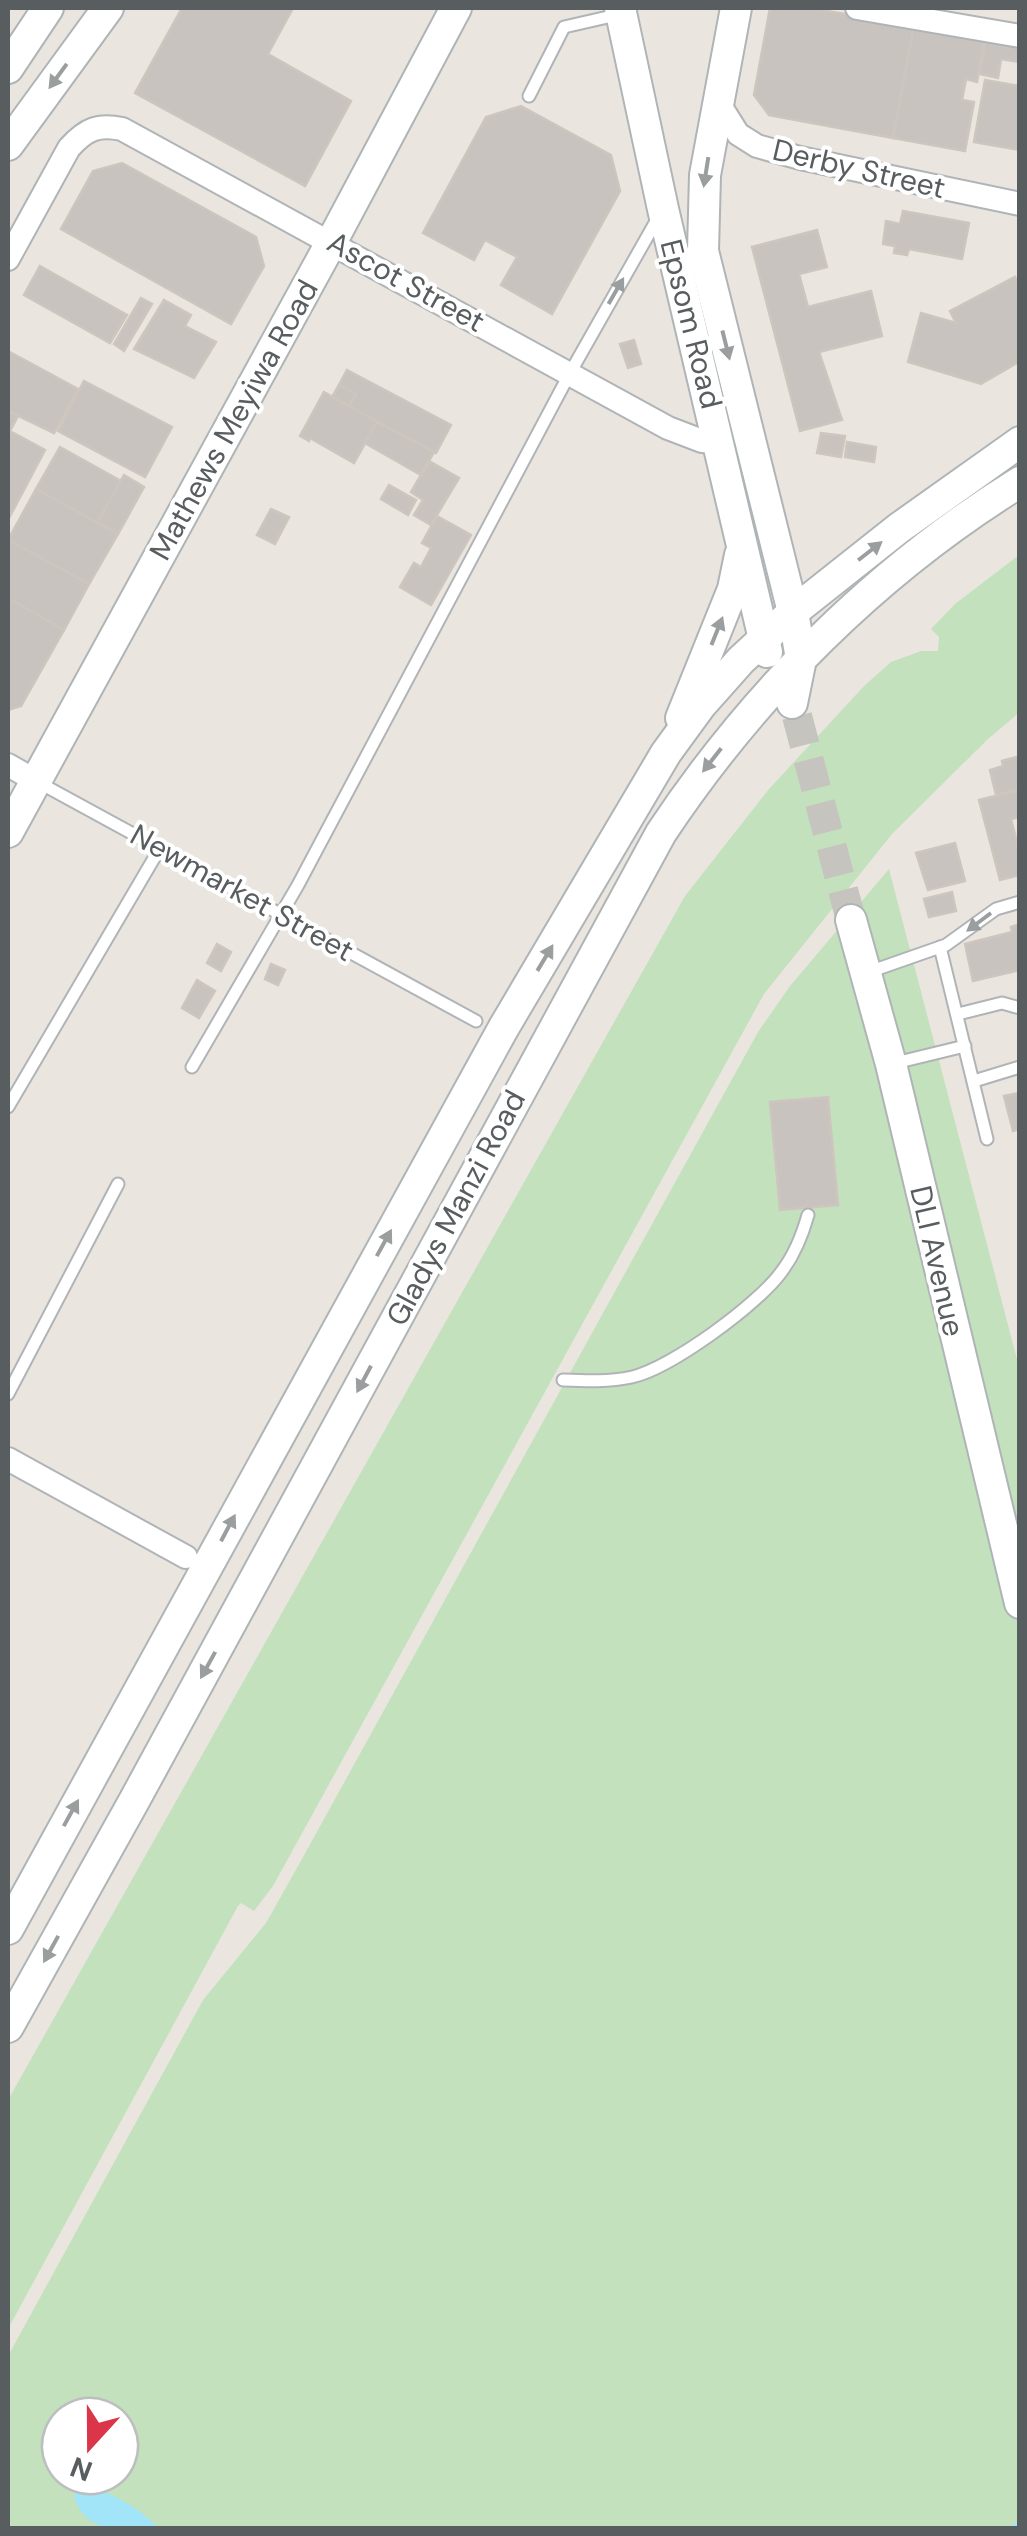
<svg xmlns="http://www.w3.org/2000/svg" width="1027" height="2536" viewBox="0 0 1027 2536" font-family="'DM Sans',sans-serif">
<rect width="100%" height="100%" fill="#eae6df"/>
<g fill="#c4e1bd" fill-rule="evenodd">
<polygon points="1019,555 1019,713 988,739 892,834 764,994 273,1886 254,1911 241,1903 238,1906 8,2329 8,2100 685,896 769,789 865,685 891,662 921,651 938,651 939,637 931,629 955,604"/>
<path d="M 889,869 L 1019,1367 L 1019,2528 L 8,2528 L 8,2356 L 203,2000 L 266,1923 L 303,1857 L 758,1032 L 790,986 ZM 60,2416 L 120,2416 L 120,2476 L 60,2476 Z"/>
</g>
<path fill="#a2e4f8" d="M 79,2486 C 103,2486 143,2510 158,2528 C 125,2529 86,2536 74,2497 Z"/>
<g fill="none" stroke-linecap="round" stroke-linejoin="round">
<polyline stroke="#a2e4f8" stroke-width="8" points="1015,2528 1020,2525"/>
</g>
<g fill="#c8c3be" stroke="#cec6be" stroke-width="2.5">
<polygon points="182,8 293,8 268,54 351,101 305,186 135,93"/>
<polygon points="770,8 810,8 914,26 893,138 769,115 754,95"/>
<polygon points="914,26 985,39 977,82 966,79 962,100 974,102 965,151 893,138"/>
<polygon points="986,35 1020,41 1020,62 1001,59 998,78 980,74"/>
<polygon points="985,80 1020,86 1020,150 974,142"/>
<polygon points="521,106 611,155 620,191 552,314 501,285 517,257 485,240 474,260 423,233 486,117"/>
<polygon points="122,163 256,237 264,266 231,324 61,229 93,171"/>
<polygon points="903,211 969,223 962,259 909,249 907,255 894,253 895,246 883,244 886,221 900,224"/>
<polygon points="817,230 827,267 799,274 808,307 871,291 882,336 819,352 842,420 800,431 752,247"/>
<polygon points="40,266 127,315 110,343 24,295"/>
<polygon points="1015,277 1020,285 1020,361 981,384 908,362 921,313 956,323 950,311"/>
<polygon points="141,298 152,304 124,351 114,344"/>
<polygon points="164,300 191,315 185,326 216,342 194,378 134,349"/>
<polygon points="634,340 641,364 628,368 620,344"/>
<polygon points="8,351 78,389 54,433 8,411"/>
<polygon points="347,370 451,425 436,453 349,406 356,394 339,385"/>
<polygon points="84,381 172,427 145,477 58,431"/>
<polygon points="339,385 356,394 349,406 332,397"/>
<polygon points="324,392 377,422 354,463 310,438 309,441 300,436"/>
<polygon points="8,411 18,416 10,431 45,450 8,520"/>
<polygon points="377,422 434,452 421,475 365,443"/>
<polygon points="821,433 845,436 841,457 817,453"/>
<polygon points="847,442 876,447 874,462 845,457"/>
<polygon points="60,447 121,481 97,523 36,489"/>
<polygon points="429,461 459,478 431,525 414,515 423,500 411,492"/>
<polygon points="124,475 144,487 118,534 97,523"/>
<polygon points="389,485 416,500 408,515 381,499"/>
<polygon points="36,489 118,534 89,584 8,540"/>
<polygon points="271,509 289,517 275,544 257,535"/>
<polygon points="437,516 471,535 431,605 400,587 414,563 421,567 431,548 422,543"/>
<polygon points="8,540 89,584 64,630 8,598"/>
<polygon points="8,598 64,630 21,706 8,710"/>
<polygon points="1020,756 1020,789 996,795 990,770 1003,766 1002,761"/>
<polygon points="1020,790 1020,817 1011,819 1020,854 1020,875 1000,880 979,800"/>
<polygon points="955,843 965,881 928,890 916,853"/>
<polygon points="952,892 956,911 929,917 924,899"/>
<polygon points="1020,924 1020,970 973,981 965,944 1012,932 1011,927"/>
<polygon points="217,944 231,952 221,971 207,963"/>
<polygon points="271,964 285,970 278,985 265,979"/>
<polygon points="197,980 215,991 199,1018 182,1008"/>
<polygon points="1020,1093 1020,1129 1013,1131 1004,1096"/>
<polygon points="828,1097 838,1205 780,1210 770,1102"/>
</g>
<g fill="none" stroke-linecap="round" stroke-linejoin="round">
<polyline stroke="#c6c4bf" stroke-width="30" stroke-dasharray="30 15" stroke-linecap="butt" points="797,716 851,920"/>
<defs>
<g id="lane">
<polyline points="529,96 564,27 621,14"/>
<polyline points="36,781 476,1021"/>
<polyline points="940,947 987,1139"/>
<polyline points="866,973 946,945 996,909 1020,902"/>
<polyline points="958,1014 1002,1003 1020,1008"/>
<polyline points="891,1064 965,1046"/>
<polyline points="192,1067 298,885 570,373 659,216"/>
<polyline points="974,1081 1020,1067"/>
<polyline points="8,1107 160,848"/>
<path d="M 563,1380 C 586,1381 609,1382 632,1377 C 671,1368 759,1304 782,1271 C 795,1254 802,1236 808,1215"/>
<polyline points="8,1394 118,1184"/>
</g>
<g id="street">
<polyline points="857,8 1020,36"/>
<polyline points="718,102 738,134 757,146 800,158 1020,204"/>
<path d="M 8,259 L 69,148 C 86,129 98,124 122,129 L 668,428 L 702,441 L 719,442"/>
<polyline points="8,765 36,781"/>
<polyline points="8,1459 186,1557"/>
</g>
<g id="secondary">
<polyline points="620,8 663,209 767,652"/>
<polyline points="736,8 705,175 703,251 793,612 801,659 792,703"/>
<polyline points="8,68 48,8"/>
<polyline points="8,145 108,8"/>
<polyline points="681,718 733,589 740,555"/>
<polyline points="8,832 332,241 456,8"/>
<polyline points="851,920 891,1064 1020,1603"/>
<polyline points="8,1929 504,1027 666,753 701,705 741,660 793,612 899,528 1020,442"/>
<path d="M 8,2027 L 134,1801 L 661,833 C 754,693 876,571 1020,482"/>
</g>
</defs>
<use href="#lane" stroke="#b0b4b7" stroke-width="15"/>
<use href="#street" stroke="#b0b4b7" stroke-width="26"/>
<use href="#secondary" stroke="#afb4b6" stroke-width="34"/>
<use href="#lane" stroke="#fff" stroke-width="11"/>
<use href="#street" stroke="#fff" stroke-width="22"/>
<use href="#secondary" stroke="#fff" stroke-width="30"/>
</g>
<defs><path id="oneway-solid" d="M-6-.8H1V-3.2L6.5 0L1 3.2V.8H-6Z" transform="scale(2.5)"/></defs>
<g fill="#9b9e9f">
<use href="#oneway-solid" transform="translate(58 76) rotate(126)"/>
<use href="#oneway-solid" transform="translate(706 172) rotate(99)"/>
<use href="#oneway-solid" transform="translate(616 291) rotate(-60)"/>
<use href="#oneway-solid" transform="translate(726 345) rotate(76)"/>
<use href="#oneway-solid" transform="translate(870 551) rotate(-38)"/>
<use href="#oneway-solid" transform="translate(717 631) rotate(-68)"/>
<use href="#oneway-solid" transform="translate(712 760) rotate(128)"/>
<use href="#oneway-solid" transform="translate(979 922) rotate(143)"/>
<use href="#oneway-solid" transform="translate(545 958) rotate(-59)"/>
<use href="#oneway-solid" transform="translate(384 1243) rotate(-61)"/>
<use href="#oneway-solid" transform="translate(364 1379) rotate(118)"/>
<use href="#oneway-solid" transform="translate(228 1528) rotate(-62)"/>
<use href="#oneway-solid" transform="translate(208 1665) rotate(119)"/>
<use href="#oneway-solid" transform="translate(71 1813) rotate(-61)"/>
<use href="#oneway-solid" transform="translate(51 1949) rotate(119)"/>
</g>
<g text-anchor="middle" stroke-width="8" stroke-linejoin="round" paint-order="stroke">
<g font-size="30" fill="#585d5f" stroke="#fff">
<text transform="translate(859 169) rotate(13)" y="10">Derby Street</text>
<text transform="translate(406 282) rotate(29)" y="10">Ascot Street</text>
<text transform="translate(691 324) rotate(76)" y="10">Epsom Road</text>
<text transform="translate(234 420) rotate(-61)" y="10">Mathews Meyiwa Road</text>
<text transform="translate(242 893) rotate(29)" y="10">Newmarket Street</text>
<text transform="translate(456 1208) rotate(-62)" y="10">Gladys Manzi Road</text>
<text transform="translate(937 1261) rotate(77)" y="10">DLI Avenue</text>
</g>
</g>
<rect width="1027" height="2536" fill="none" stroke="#585d5f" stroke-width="20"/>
<g transform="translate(90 2446) rotate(201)"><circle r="48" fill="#ffffff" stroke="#bcbebf" stroke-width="2.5"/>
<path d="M0-8L18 38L0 25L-18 38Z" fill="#db354a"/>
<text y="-15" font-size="28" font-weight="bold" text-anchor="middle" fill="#585d5f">N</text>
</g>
</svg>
